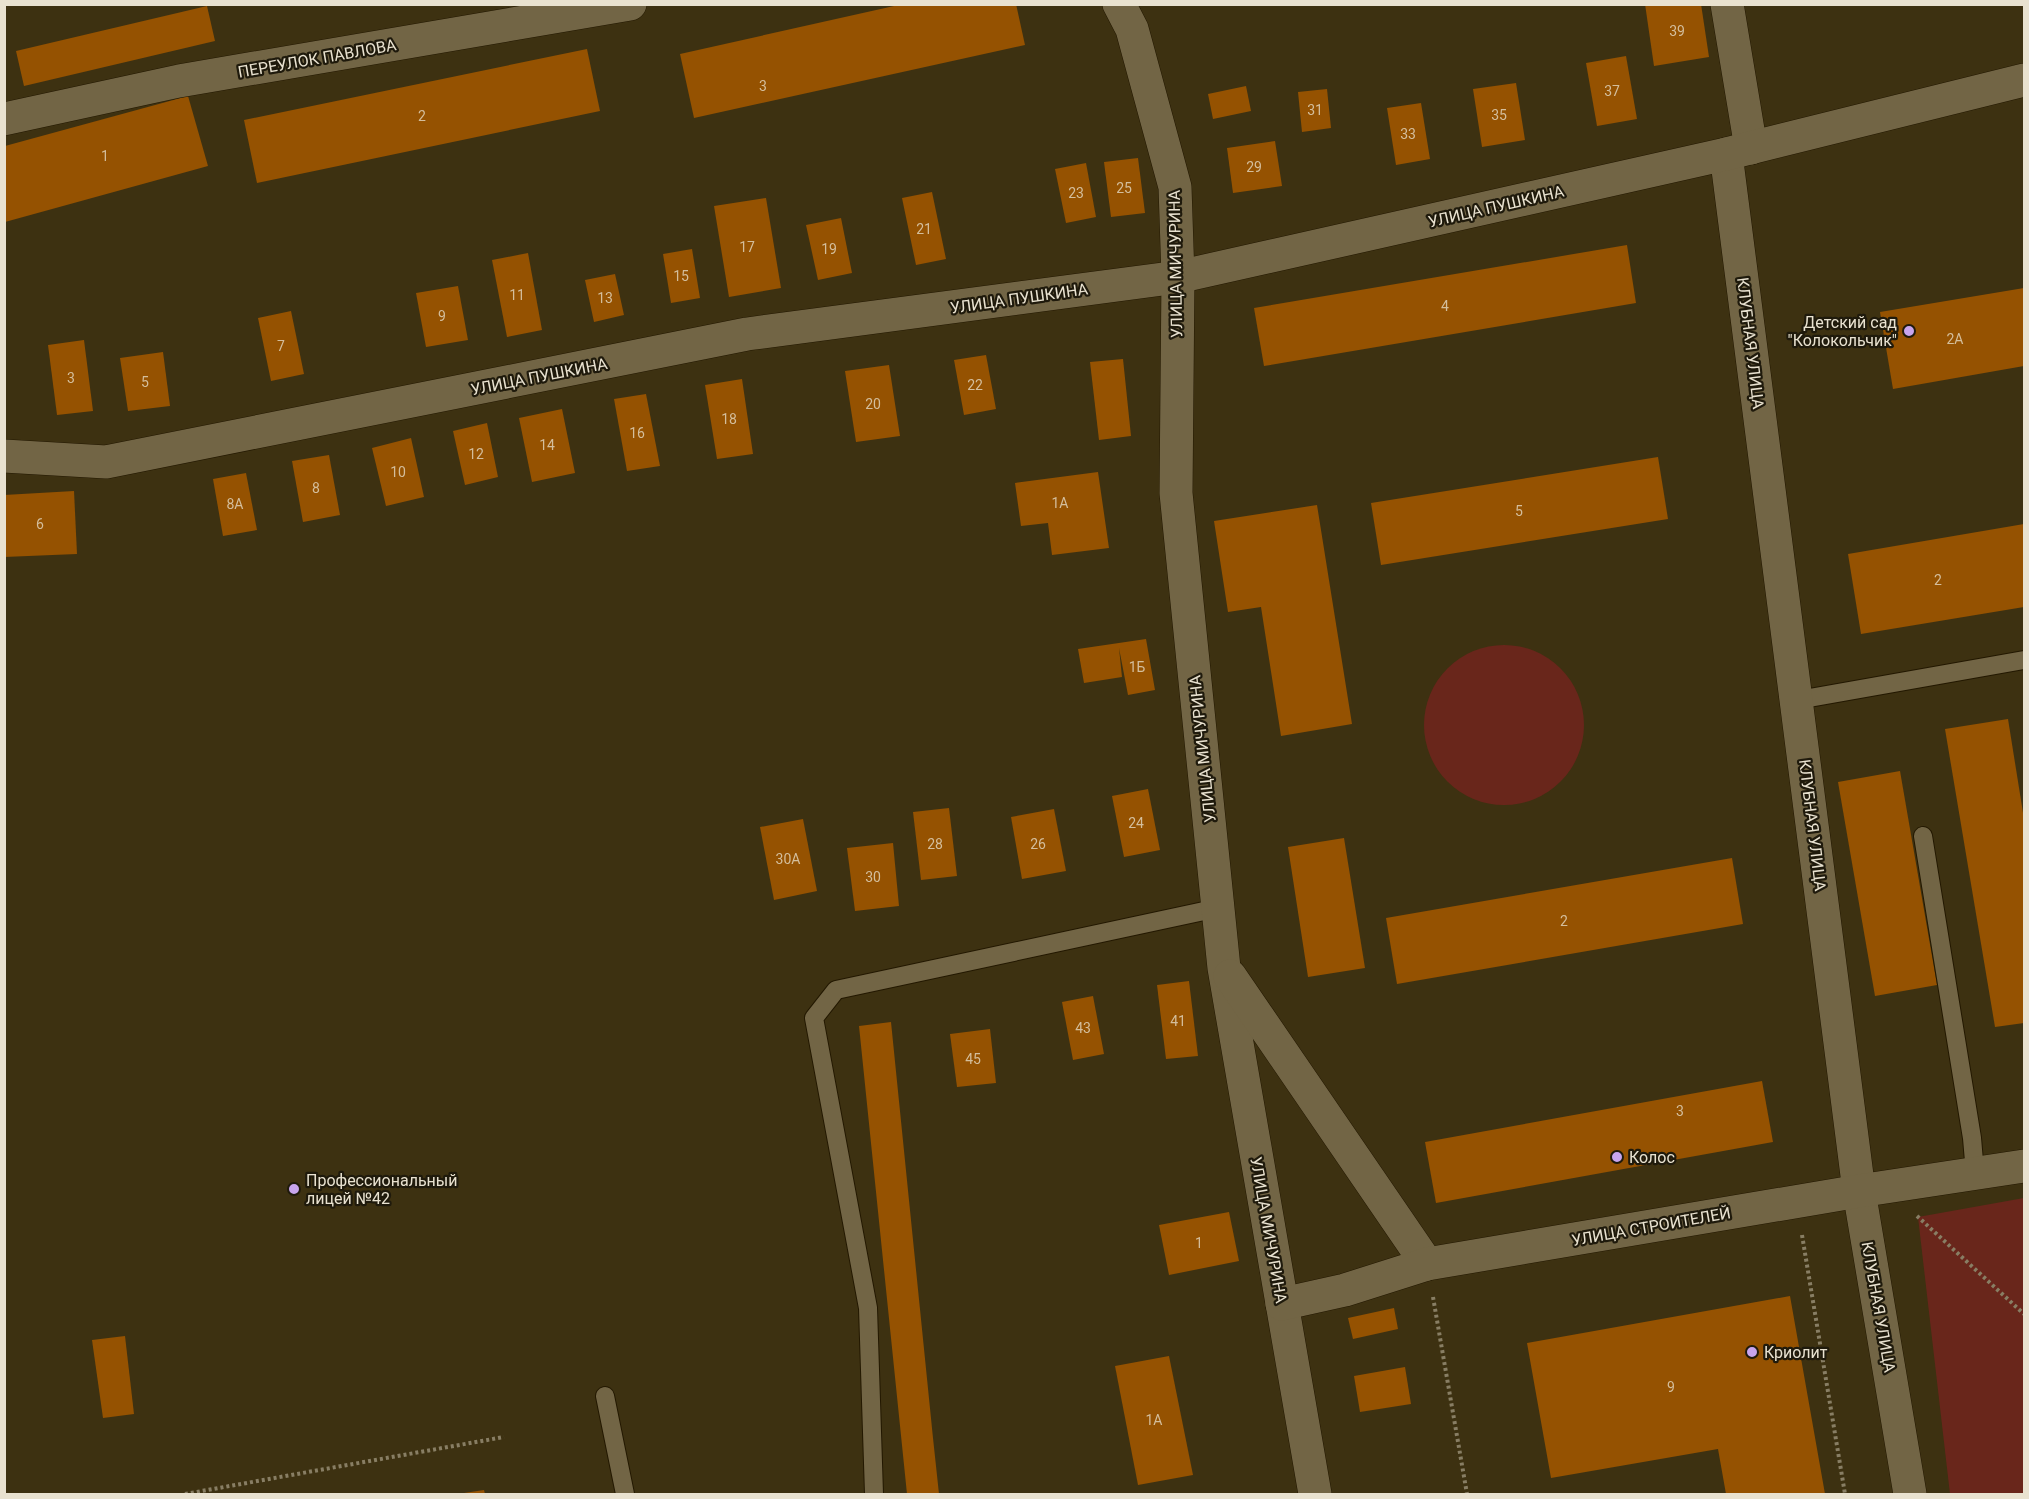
<svg xmlns="http://www.w3.org/2000/svg" width="2029" height="1499" viewBox="0 0 2029 1499" font-family="Roboto,sans-serif">
<rect width="100%" height="100%" fill="#3d3111"/>
<g fill="#69261b">
<circle cx="1504" cy="725" r="80"/>
<polygon points="2024,1198 2024,1494 1950,1494 1918,1217"/>
</g>
<g fill="#955201">
<polygon points="903,4 1016,4 1025,45 694,118 680,54"/>
<polygon points="1645,4 1701,4 1709,57 1654,66"/>
<polygon points="207,6 215,41 24,86 16,51"/>
<polygon points="587,49 600,111 257,183 244,120"/>
<polygon points="1626,56 1637,119 1597,126 1586,63"/>
<polygon points="1516,83 1525,140 1482,147 1473,89"/>
<polygon points="1246,86 1251,111 1213,119 1208,94"/>
<polygon points="1327,89 1331,128 1302,132 1298,92"/>
<polygon points="188,96 208,166 5,222 5,146"/>
<polygon points="1421,103 1430,159 1396,165 1387,108"/>
<polygon points="1275,141 1282,186 1233,193 1227,148"/>
<polygon points="1138,158 1145,213 1111,217 1104,162"/>
<polygon points="1086,163 1096,217 1066,223 1055,169"/>
<polygon points="932,192 946,259 916,265 902,198"/>
<polygon points="766,198 781,288 729,297 714,206"/>
<polygon points="841,218 852,273 818,280 806,225"/>
<polygon points="1627,245 1636,303 1264,366 1254,308"/>
<polygon points="692,249 700,298 671,303 663,254"/>
<polygon points="528,253 542,330 507,337 492,260"/>
<polygon points="615,274 624,315 594,322 585,280"/>
<polygon points="458,286 468,340 426,347 416,293"/>
<polygon points="2024,288 2024,366 1893,389 1880,312"/>
<polygon points="291,311 304,374 271,381 258,318"/>
<polygon points="84,340 93,411 57,415 48,345"/>
<polygon points="163,352 170,406 128,411 120,358"/>
<polygon points="986,355 996,409 964,415 954,360"/>
<polygon points="1123,359 1131,436 1099,440 1090,362"/>
<polygon points="889,365 900,436 856,442 845,371"/>
<polygon points="742,379 753,454 717,459 705,385"/>
<polygon points="646,394 660,466 627,471 614,399"/>
<polygon points="562,409 575,473 532,482 519,418"/>
<polygon points="487,423 498,477 465,485 453,431"/>
<polygon points="411,438 424,497 386,506 372,448"/>
<polygon points="329,455 340,515 303,522 292,461"/>
<polygon points="1658,457 1668,519 1381,565 1371,503"/>
<polygon points="1098,472 1109,548 1052,555 1048,523 1021,526 1015,483"/>
<polygon points="246,473 257,530 223,536 213,479"/>
<polygon points="74,491 77,554 4,557 4,495"/>
<polygon points="1317,505 1352,724 1281,736 1261,607 1228,612 1214,521"/>
<polygon points="2024,524 2024,607 1861,634 1848,554"/>
<polygon points="1146,639 1155,690 1128,695 1119,648 1122,677 1084,683 1078,649"/>
<polygon points="2008,719 2024,819 2024,1023 1995,1027 1945,729"/>
<polygon points="1900,771 1937,985 1875,996 1838,782"/>
<polygon points="1148,789 1160,850 1124,857 1112,796"/>
<polygon points="949,808 957,876 921,880 913,812"/>
<polygon points="1054,809 1066,871 1022,879 1011,817"/>
<polygon points="803,819 817,891 774,900 760,827"/>
<polygon points="1344,838 1365,968 1308,977 1288,847"/>
<polygon points="893,843 899,906 855,911 847,848"/>
<polygon points="1732,858 1743,924 1397,984 1386,918"/>
<polygon points="1189,981 1198,1056 1166,1059 1157,985"/>
<polygon points="1093,996 1104,1054 1073,1060 1062,1002"/>
<polygon points="891,1022 933,1438 939,1494 907,1494 859,1026"/>
<polygon points="990,1029 996,1083 957,1087 950,1034"/>
<polygon points="1762,1081 1773,1142 1436,1203 1425,1142"/>
<polygon points="1229,1212 1239,1261 1169,1275 1159,1225"/>
<polygon points="1790,1296 1825,1494 1726,1494 1718,1449 1551,1478 1527,1343"/>
<polygon points="1394,1308 1398,1329 1353,1339 1348,1318"/>
<polygon points="125,1336 134,1414 103,1418 92,1340"/>
<polygon points="1169,1356 1193,1475 1138,1485 1115,1366"/>
<polygon points="1405,1367 1411,1404 1360,1412 1354,1376"/>
<polygon points="484,1490 485,1494 464,1494 464,1493"/>
</g>
<g fill="none" stroke-linecap="round" stroke-linejoin="round">
<defs>
<g id="lane">
<polyline points="1798,700 2024,660"/>
<polyline points="1923,836 1972,1138 1975,1173"/>
<polyline points="605,1396 625,1494"/>
<polyline points="874,1494 868,1308 814,1018 836,990 1218,908"/>
</g>
<g id="street">
<polyline points="1119,4 1132,29 1175,187 1178,277 1176,493 1224,968 1315,1494"/>
<polyline points="1727,4 1751,148"/>
<polyline points="4,119 179,81 630,4"/>
<polyline points="1726,154 1859,1191 1910,1494"/>
<polyline points="4,456 106,462 747,334 1178,277 1726,154 2024,80"/>
<polyline points="1230,976 1427,1264"/>
<polyline points="1282,1304 1345,1290 1427,1264 1859,1191 2024,1166"/>
</g>
</defs>
<use href="#lane" stroke="#231800" stroke-width="20"/>
<use href="#street" stroke="#231800" stroke-width="34"/>
<g stroke="#887e64" stroke-width="4" stroke-dasharray="3 3" stroke-linecap="butt">
<polyline points="1917,1216 2024,1314"/>
<polyline points="1802,1235 1845,1494"/>
<polyline points="1433,1297 1467,1494"/>
<polyline points="185,1494 504,1437"/>
</g>
<use href="#lane" stroke="#726545" stroke-width="18"/>
<use href="#street" stroke="#726545" stroke-width="33"/>
</g>
<g fill="#c8a5ee" stroke="#1f1a0c" stroke-width="2">
<circle cx="1909" cy="331" r="6"/>
<circle cx="1617" cy="1157" r="6"/>
<circle cx="294" cy="1189" r="6"/>
<circle cx="1752" cy="1352" r="6"/>
</g>
<g text-anchor="middle" stroke-width="4.5" stroke-linejoin="round" paint-order="stroke">
<g font-size="14" fill="#d4be9c">
<text x="1677" y="36">39</text>
<text x="763" y="91">3</text>
<text x="1612" y="96">37</text>
<text x="1315" y="115">31</text>
<text x="1499" y="120">35</text>
<text x="422" y="121">2</text>
<text x="1408" y="139">33</text>
<text x="105" y="161">1</text>
<text x="1254" y="172">29</text>
<text x="1124" y="193">25</text>
<text x="1076" y="198">23</text>
<text x="924" y="234">21</text>
<text x="747" y="252">17</text>
<text x="829" y="254">19</text>
<text x="681" y="281">15</text>
<text x="517" y="300">11</text>
<text x="605" y="303">13</text>
<text x="1445" y="311">4</text>
<text x="442" y="321">9</text>
<text x="1955" y="344">2А</text>
<text x="281" y="351">7</text>
<text x="71" y="383">3</text>
<text x="145" y="387">5</text>
<text x="975" y="390">22</text>
<text x="873" y="409">20</text>
<text x="729" y="424">18</text>
<text x="637" y="438">16</text>
<text x="547" y="450">14</text>
<text x="476" y="459">12</text>
<text x="398" y="477">10</text>
<text x="316" y="493">8</text>
<text x="1060" y="508">1А</text>
<text x="235" y="509">8А</text>
<text x="1519" y="516">5</text>
<text x="40" y="529">6</text>
<text x="1938" y="585">2</text>
<text x="1137" y="672">1Б</text>
<text x="1136" y="828">24</text>
<text x="935" y="849">28</text>
<text x="1038" y="849">26</text>
<text x="788" y="864">30А</text>
<text x="873" y="882">30</text>
<text x="1564" y="926">2</text>
<text x="1178" y="1026">41</text>
<text x="1083" y="1033">43</text>
<text x="973" y="1064">45</text>
<text x="1680" y="1116">3</text>
<text x="1199" y="1248">1</text>
<text x="1671" y="1392">9</text>
<text x="1154" y="1425">1А</text>
</g>
<g font-size="16" fill="#e9e2d0" stroke="#1f1a0c">
<text transform="translate(317 58) rotate(-10)" y="6">ПЕРЕУЛОК ПАВЛОВА</text>
<text transform="translate(1496 206) rotate(-13)" y="6">УЛИЦА ПУШКИНА</text>
<text transform="translate(1175 264) rotate(-91)" y="6">УЛИЦА МИЧУРИНА</text>
<text transform="translate(1019 298) rotate(-8)" y="6">УЛИЦА ПУШКИНА</text>
<text transform="translate(1751 343) rotate(83)" y="6">КЛУБНАЯ УЛИЦА</text>
<text transform="translate(539 376) rotate(-11)" y="6">УЛИЦА ПУШКИНА</text>
<text transform="translate(1202 749) rotate(-96)" y="6">УЛИЦА МИЧУРИНА</text>
<text transform="translate(1813 825) rotate(83)" y="6">КЛУБНАЯ УЛИЦА</text>
<text transform="translate(1651 1226) rotate(-10)" y="6">УЛИЦА СТРОИТЕЛЕЙ</text>
<text transform="translate(1269 1230) rotate(80)" y="6">УЛИЦА МИЧУРИНА</text>
<text transform="translate(1879 1307) rotate(80)" y="6">КЛУБНАЯ УЛИЦА</text>
</g>
<g font-size="16" fill="#e9e2d0" stroke="#1f1a0c" text-anchor="start">
<text x="1897" y="328" text-anchor="end">Детский сад<tspan x="1897" dy="18">"Колокольчик"</tspan></text>
<text x="1629" y="1163">Колос</text>
<text x="306" y="1186">Профессиональный<tspan x="306" dy="18">лицей №42</tspan></text>
<text x="1764" y="1358">Криолит</text>
</g>
</g>
<rect width="2029" height="1499" fill="none" stroke="#e9e2d0" stroke-width="12"/>
</svg>
